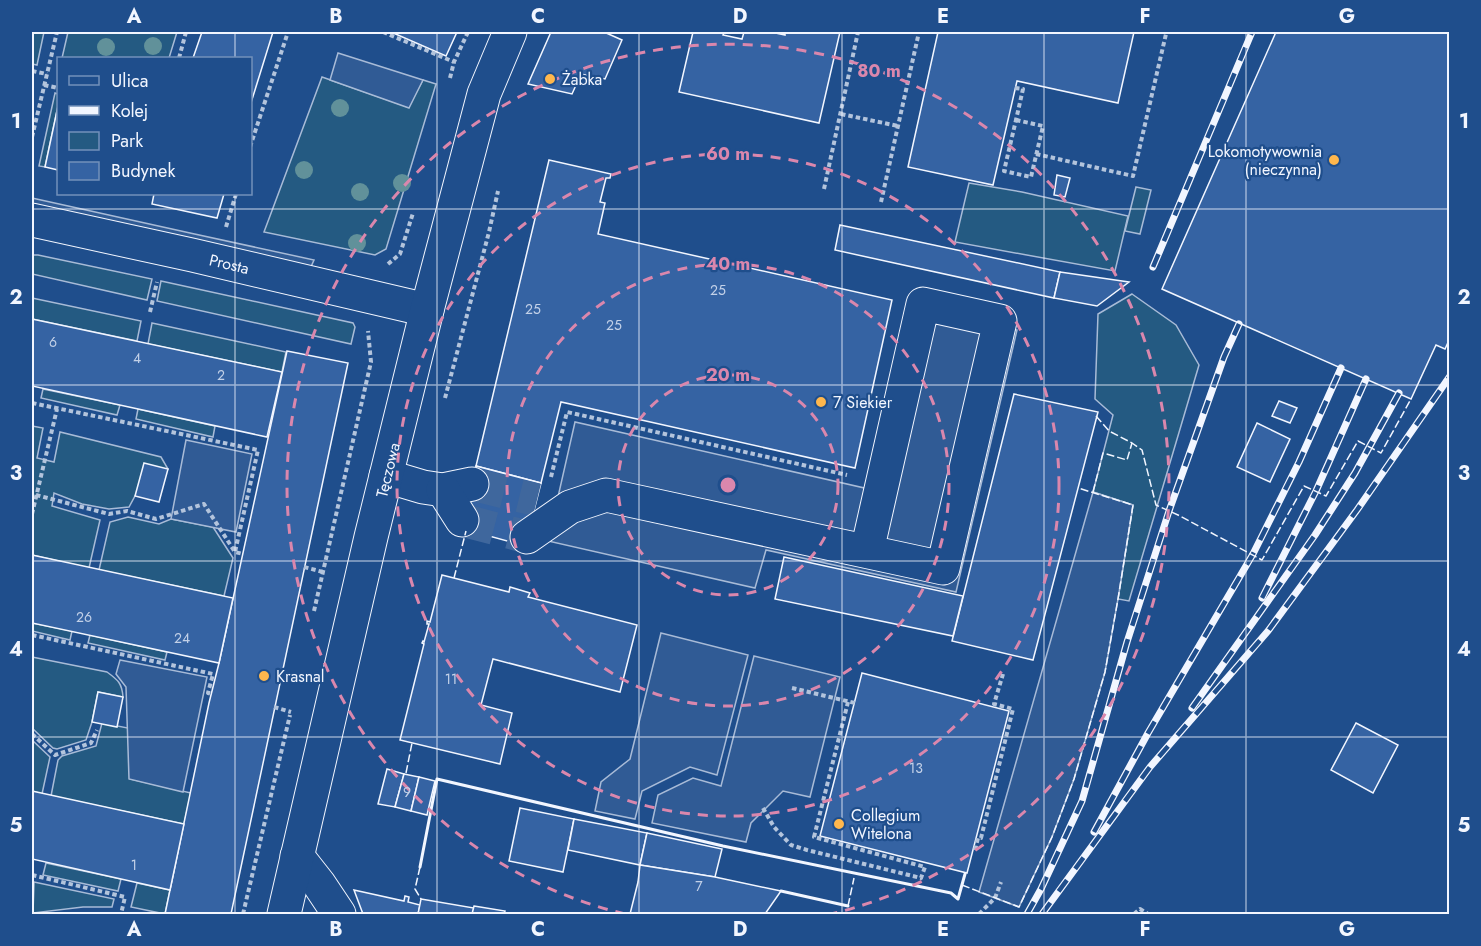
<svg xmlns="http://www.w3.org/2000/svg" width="1481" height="946" viewBox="0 0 1481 946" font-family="Jost,sans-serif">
<rect width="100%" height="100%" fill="#1f4e8c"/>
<g fill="#245a82" stroke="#a8bbd7" stroke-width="1.5">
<polygon points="32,32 44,32 37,65 32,64"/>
<polygon points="68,32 177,32 169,58 62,58"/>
<polygon points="322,77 408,107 423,80 436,84 386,249 375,255 264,232"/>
<polygon points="55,93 58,94 58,106 45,167 39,166"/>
<polygon points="969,183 1022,192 1128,216 1115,271 955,242"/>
<polygon points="1136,187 1151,190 1140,234 1125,231"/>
<polygon points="32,255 38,255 152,279 147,300 32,274"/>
<polygon points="161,281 353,323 355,327 351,344 157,301"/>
<polygon points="1132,294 1176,325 1199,365 1129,601 1118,599 1133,505 1093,492 1113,415 1095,399 1098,314"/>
<polygon points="32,298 141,321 137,341 32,319"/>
<polygon points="152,323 286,352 282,372 148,344"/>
<polygon points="43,389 120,405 117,415 41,398"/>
<polygon points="138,409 215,426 213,437 136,419"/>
<polygon points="32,426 43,428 37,458 54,462 60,432 161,457 168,469 135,496 129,507 109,509 82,504 54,493 52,506 100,520 89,568 32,555"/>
<polygon points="128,517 159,524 171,519 213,527 233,558 224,596 99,570 110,522"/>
<polygon points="32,623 72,631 70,640 32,631"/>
<polygon points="90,635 167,652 165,660 88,643"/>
<path d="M 32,657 L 107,672 C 118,680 122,683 123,697 L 98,692 L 92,722 L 86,740 L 57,749 L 53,748 L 32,728 Z"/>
<polygon points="102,723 128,728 130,779 191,793 184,824 51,796 58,760 62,756 96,746"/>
<polygon points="32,740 50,757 42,794 32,791"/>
<polygon points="46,863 121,879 118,891 43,875"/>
<polygon points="34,882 114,899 112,907 83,907 33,913"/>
<polygon points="137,883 170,890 165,914 131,907"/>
</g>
<g fill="#305b95" stroke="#a8bbd7" stroke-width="1.5">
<polygon points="338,53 423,80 409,108 330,80"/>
<polygon points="32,198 190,233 314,260 310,269 32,209"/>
<polygon points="912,308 1017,330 956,592 766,550 755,588 548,541 575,422 869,489"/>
<polygon points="186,440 252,454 236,532 171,519"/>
<polygon points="1093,492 1133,505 1118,599 1105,672 1074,779 1052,837 1019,907 979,892"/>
<polygon points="661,633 748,655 717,775 690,767 642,791 635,819 595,811 601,782 630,759"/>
<polygon points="754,656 840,677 810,797 783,791 751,823 746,842 652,823 658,795 693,778 721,786"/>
<polygon points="120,660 207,677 183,792 129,779 126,687 116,674"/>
</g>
<g fill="#3563a3" stroke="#f2f6ff" stroke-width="1.5">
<polygon points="202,32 273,32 250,106 250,58 193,58"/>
<polygon points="391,32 457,32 446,56"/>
<polygon points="551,32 604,32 622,40 605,79 581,74 572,94 528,84"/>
<polygon points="693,32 724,32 723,35 742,39 744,32 771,32 785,35 785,32 840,32 819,123 679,92"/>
<polygon points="938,32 1134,32 1118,103 1017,81 993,185 908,167"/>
<polygon points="1276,32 1450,32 1450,338 1445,349 1436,345 1411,399 1162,289"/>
<polygon points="58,106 58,170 45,167"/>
<polygon points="549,160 611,174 610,178 606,178 600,202 605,203 598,234 892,300 855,468 561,402 541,483 476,466"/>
<polygon points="1057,175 1070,178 1065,197 1054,195"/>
<polygon points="151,194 224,194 217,218 152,204 154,194"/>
<polygon points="840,225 1060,272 1054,298 835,250"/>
<polygon points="1060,272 1129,282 1097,306 1054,298"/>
<polygon points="32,319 282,372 267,437 32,386"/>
<polygon points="287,351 348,363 231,914 165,914 209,703 219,663"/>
<polygon points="1014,394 1098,412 1033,660 952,641"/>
<polygon points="1279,401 1297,408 1290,423 1272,416"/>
<polygon points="1257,423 1290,439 1270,482 1237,467"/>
<polygon points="144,463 168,469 159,502 135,496"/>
<polygon points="476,466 541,483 525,546 460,528"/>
<polygon points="32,555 233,598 219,663 32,623"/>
<polygon points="784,557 963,596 953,636 775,599"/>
<polygon points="442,575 509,592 510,587 530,593 528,597 637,625 620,692 493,659 481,705 512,713 500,764 400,740 424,644 422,643 423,641 424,642 429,624 427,624 427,621 430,622"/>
<polygon points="862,673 1009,711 967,873 820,836"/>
<polygon points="98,692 123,697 117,727 92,722"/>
<polygon points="1356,723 1398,745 1373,793 1331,770"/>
<polygon points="387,769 404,774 395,807 378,804"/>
<polygon points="404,774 419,777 411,811 395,807"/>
<polygon points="419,777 435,781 427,815 411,811"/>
<polygon points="32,791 184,824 170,890 32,859"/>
<polygon points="520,808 574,819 563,872 509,861"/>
<polygon points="574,819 647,833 640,865 568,850"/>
<polygon points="647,833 722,849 715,877 640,865"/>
<polygon points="640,865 715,877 781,891 765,914 630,914 638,882"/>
<polygon points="354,890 404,901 405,896 409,897 408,902 420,905 418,914 363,914"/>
<polygon points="421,899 474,908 472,914 418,914"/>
<polygon points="474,906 505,911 504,914 472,914"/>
</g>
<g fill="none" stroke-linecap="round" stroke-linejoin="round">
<g stroke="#3f679d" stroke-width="33" stroke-dasharray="33 16" stroke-linecap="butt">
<polyline points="472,484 537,500"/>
<polyline points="462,520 527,537"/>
</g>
<defs>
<g id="minor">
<path id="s1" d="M 32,220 L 192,255 L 427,310"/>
<polyline points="386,476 423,487 443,490 472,484"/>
<polyline points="443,490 462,520"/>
<polyline points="527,537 570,507 606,495 943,568 1000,321 923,304 867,551"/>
<polyline points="297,856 319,884 339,914"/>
<path id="s2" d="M 284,914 L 371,537 L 427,310 L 484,94 L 510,32"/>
</g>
</defs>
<use href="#minor" stroke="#f2f6ff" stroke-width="35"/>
<g stroke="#b3c4dc" stroke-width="4" stroke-dasharray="4.5 3" stroke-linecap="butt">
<polyline points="383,32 454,62"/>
<polyline points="179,58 186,32"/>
<polyline points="32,71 47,74"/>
<polyline points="450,78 454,62 468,32"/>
<polyline points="44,85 58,88"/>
<polyline points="1015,88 1023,89 1016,120"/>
<polyline points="841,114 898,126"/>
<polygon points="1016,120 1043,126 1031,177 1004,171"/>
<polyline points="32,137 57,32"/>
<polyline points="250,147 288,32"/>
<polyline points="1036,154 1133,176 1166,34"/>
<polyline points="824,189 858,32"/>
<polyline points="881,202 919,32"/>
<polyline points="226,227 236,194"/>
<polyline points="388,264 400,254 413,213"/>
<polyline points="150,312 157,282"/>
<polyline points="445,398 489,232 498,191"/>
<polyline points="32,403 258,450 235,552"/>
<polyline points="551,477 567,412 847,475"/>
<polyline points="36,495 109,514 127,511 156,519 204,504 235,552 243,554"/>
<polyline points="32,514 57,409"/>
<polyline points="304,567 323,572"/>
<polyline points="314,611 371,362 368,331"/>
<polyline points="32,635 213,674 208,693 211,694"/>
<polyline points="792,688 855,703"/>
<polyline points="274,707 291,712"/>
<polyline points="32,734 55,755 91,743 97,730"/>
<polyline points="763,808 774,827 791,845 807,850 921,878 925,867 814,837 848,702"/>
<polyline points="975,850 978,838 981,838 1013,709 994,704 1003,674"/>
<polyline points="32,875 125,897 121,914"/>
<polyline points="243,914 290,715"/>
<polyline points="979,914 995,898 1001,882"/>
<polyline points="1134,914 1140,909 1148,914"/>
</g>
<use href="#minor" stroke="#1f4e8c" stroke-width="33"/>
<defs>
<g id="rail">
<polyline points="1153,267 1252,32"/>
<polyline points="1262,598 1316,491 1366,379"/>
<polyline points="1192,708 1315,535 1355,473 1399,393"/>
<polyline points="1094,832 1148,733 1253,554 1299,462 1341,368"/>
<polyline points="1027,914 1041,889 1082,801 1127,642 1169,511 1224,357 1239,324"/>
<polyline points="1042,914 1150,767 1268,631 1357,510 1450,376"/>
</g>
</defs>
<use href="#rail" stroke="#f2f6ff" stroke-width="7"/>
<use href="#rail" stroke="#1f4e8c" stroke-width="4.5" stroke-dasharray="14" stroke-linecap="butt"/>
<g stroke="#f2f6ff" stroke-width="1.5" stroke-dasharray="8 3" stroke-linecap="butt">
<polyline points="1096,416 1109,431 1132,443 1142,450 1156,505 1178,515 1262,560 1304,486 1326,496 1358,441 1381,453 1411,399"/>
<polyline points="1093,492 1103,453 1127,460 1132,443"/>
<polyline points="454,578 466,531"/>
<polyline points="406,773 412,743"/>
<polyline points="420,867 415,889 421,899"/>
<polyline points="962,885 1019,907 1052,837 1074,779 1105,672 1118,599 1133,505 1078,488"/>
<polyline points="848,906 854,878"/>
</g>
<g stroke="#f2f6ff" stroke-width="3">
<polyline points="420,867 437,779 723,846 951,893 958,899 965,874"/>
<polyline points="781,891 848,906"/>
</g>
</g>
<g fill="#61919a">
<circle cx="153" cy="46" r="9"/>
<circle cx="106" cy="47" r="9"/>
<circle cx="340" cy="108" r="9"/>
<circle cx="304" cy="170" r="9"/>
<circle cx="402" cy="183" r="9"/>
<circle cx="360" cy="192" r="9"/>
<circle cx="357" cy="243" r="9"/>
</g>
<path fill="none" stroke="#f2f6ff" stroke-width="1.5" stroke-opacity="0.55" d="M 235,32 L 235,58M 437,32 L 437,914M 639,32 L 639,914M 842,32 L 842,914M 1044,32 L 1044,914M 1246,32 L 1246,914M 235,194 L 235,914M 32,209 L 1450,209M 32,385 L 1450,385M 32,561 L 1450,561M 32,737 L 1450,737"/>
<g fill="none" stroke="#da87ad" stroke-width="3" stroke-dasharray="10 8">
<circle cx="728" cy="485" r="110"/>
<circle cx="728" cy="485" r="221"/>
<circle cx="728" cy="485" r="331"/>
<path d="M625 914A441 441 0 1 1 831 914"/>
</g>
<g fill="#ffb74d" stroke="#1f4e8c" stroke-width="2">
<circle cx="550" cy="79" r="6"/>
<circle cx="1334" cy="160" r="6"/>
<circle cx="821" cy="402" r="6"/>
<circle cx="264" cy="676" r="6"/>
<circle cx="839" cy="824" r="6"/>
</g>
<g text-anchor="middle" stroke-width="4.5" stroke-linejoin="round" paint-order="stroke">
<g font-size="14" fill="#c3d1e8">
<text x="718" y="295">25</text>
<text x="533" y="314">25</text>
<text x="614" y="330">25</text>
<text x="53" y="347">6</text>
<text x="137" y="363">4</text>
<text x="221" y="380">2</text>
<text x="84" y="622">26</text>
<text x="182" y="643">24</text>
<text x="451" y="684">11</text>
<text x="916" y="773">13</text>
<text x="407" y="797">9</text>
<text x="134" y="870">1</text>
<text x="699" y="891">7</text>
</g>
<g font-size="16" fill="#f2f6ff" stroke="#1f4e8c" text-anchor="start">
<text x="562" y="85">Żabka</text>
<text x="1322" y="157" text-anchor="end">Lokomotywownia<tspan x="1322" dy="18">(nieczynna)</tspan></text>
<text x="833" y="408">7 Siekier</text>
<text x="276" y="682">Krasnal</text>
<text x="851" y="821">Collegium<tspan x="851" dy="18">Witelona</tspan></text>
</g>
<g font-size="16" fill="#f2f6ff" stroke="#1f4e8c">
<text dy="6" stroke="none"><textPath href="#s1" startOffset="202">Prosta</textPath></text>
<text dy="6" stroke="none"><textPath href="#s2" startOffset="456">Tęczowa</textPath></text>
</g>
</g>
<circle cx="728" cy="485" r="9" fill="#da87ad" stroke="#1f4e8c" stroke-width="3"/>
<g font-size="18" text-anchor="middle" font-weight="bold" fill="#da87ad" stroke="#1f4e8c" stroke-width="4.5" stroke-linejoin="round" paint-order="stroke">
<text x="879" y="77">80 m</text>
<text x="728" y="160">60 m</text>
<text x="728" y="270">40 m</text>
<text x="728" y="381">20 m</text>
</g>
<rect width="1481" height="946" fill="none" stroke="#1f4e8c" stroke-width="66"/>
<rect x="57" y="57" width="195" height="138" fill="#1f4e8c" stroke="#7391ba" stroke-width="1.5"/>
<rect x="69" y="76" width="30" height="9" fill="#1f4e8c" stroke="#7391ba" stroke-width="1.5"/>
<text x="111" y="87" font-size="18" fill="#f2f6ff">Ulica</text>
<rect x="69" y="106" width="30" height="9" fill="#f2f6ff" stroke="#7391ba" stroke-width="1.5"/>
<text x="111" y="117" font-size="18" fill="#f2f6ff">Kolej</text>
<rect x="69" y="132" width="30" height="18" fill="#245a82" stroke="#7391ba" stroke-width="1.5"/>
<text x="111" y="147" font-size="18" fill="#f2f6ff">Park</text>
<rect x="69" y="162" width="30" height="18" fill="#3563a3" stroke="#7391ba" stroke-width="1.5"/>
<text x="111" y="177" font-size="18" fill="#f2f6ff">Budynek</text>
<rect x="33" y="33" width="1415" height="880" fill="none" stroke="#f2f6ff" stroke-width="2"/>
<g font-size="20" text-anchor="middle" font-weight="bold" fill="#f2f6ff">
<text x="134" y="23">A</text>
<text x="336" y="23">B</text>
<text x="538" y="23">C</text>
<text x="740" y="23">D</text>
<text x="943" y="23">E</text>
<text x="1145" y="23">F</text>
<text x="1347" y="23">G</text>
<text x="16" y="128">1</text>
<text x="1464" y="128">1</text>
<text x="16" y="304">2</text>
<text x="1464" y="304">2</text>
<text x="16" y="480">3</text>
<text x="1464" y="480">3</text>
<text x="16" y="656">4</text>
<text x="1464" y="656">4</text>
<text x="16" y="832">5</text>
<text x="1464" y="832">5</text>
<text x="134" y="936">A</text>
<text x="336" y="936">B</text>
<text x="538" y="936">C</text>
<text x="740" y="936">D</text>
<text x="943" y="936">E</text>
<text x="1145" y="936">F</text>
<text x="1347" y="936">G</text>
</g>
</svg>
